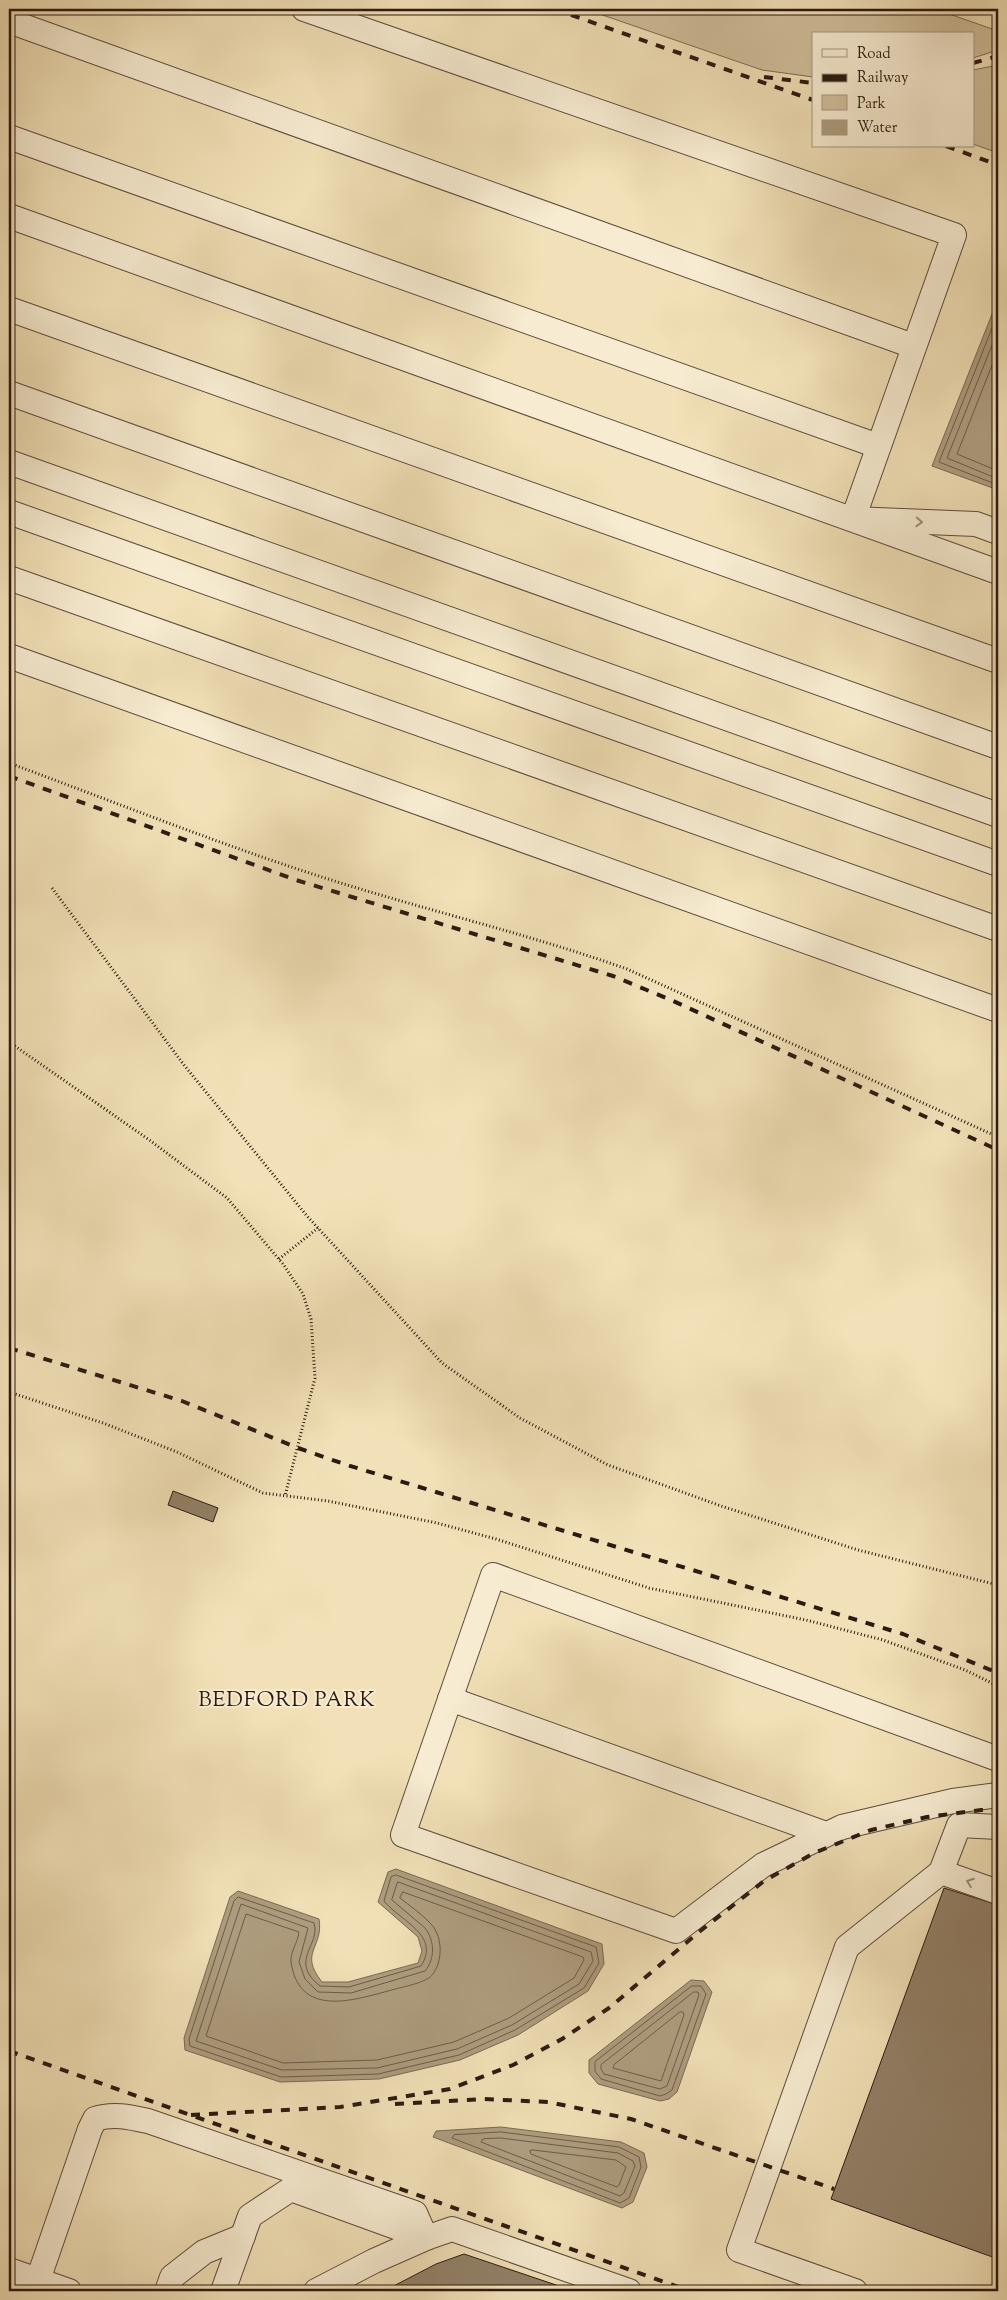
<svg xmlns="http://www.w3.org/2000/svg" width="1007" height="2300" viewBox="0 0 1007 2300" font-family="'Sorts Mill Goudy',serif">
<rect width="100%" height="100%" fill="#f2e1b8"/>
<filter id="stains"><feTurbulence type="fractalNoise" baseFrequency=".004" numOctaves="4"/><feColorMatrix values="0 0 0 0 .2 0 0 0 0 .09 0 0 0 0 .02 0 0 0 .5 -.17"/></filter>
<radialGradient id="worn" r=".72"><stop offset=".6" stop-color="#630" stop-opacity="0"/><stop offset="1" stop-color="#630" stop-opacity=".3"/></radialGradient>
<g fill="#d0bf9c" stroke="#7e6c56">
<polygon points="585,9 935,9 998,31 998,50 973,58 973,34 813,34 813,77 762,70"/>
<polygon points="998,65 998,153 973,144 973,70"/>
</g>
<g fill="#ae9d7f" stroke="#7a6953">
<polygon points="998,299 998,490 932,466"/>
<path d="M 396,1869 L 602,1944 L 604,1964 L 588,1991 L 518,2035 L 460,2060 L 379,2079 L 280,2082 L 185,2050 L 184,2038 L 230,1897 L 238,1891 L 319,1919 C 324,1948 298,1952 322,1982 L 348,1982 L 418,1963 L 422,1951 L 418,1937 L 378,1902 L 388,1872 Z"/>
<polygon points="691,1980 704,1981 712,1992 677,2092 669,2099 660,2101 598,2084 589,2073 589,2060"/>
<polygon points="501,2127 621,2142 644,2153 647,2167 633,2202 622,2208 433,2137 436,2131"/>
</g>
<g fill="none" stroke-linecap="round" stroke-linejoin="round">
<g stroke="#6c5c48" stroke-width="1">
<polyline points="998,313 939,462 998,485"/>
<polyline points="998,330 947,458 998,479"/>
<polyline points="998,350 957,454 998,471"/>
<path d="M 396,1875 L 596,1947 L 599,1963 L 584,1988 L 515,2030 L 459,2055 L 378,2074 L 281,2077 L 190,2046 L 189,2039 L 234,1901 L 238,1897 L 314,1923 C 321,1945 288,1961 320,1986 L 349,1987 L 421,1966 C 441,1935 400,1921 384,1901 L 391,1877 Z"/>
<path d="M 398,1882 L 591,1952 L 593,1961 L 579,1984 L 512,2025 L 457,2049 L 377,2068 L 282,2070 L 196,2041 L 241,1904 L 308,1928 L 299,1962 L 305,1979 L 318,1992 L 351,1993 L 425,1971 C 435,1959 435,1941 425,1928 L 392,1900 Z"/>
<path d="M 403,1892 L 583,1957 L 584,1960 L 574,1978 L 509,2018 L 454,2042 L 377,2060 L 283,2063 L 206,2036 L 246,1914 L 299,1932 C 298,1942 290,1952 291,1962 C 299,2017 351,2001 388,1991 C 401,1987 417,1985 429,1978 C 443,1966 444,1938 431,1924 C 422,1914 410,1906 400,1898 Z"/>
<polygon points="692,1986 701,1986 706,1994 672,2090 666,2094 660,2096 601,2079 595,2071 595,2062"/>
<polygon points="694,1992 698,1992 699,1995 667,2086 660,2089 604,2074 601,2069 601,2065"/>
<polygon points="680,2012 683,2012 684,2015 661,2081 613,2068 614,2065"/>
<polygon points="501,2132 619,2147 639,2157 641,2167 629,2198 620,2203 452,2138 454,2135"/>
<polygon points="501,2138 618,2153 633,2161 635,2166 624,2193 620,2196 481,2142 483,2139"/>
<polygon points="533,2150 616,2160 626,2167 619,2185 617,2187 531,2154 530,2151"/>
</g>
</g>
<g fill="#928168" stroke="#2b1a11">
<polygon points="173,1491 218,1508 213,1522 168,1505"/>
<polygon points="944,1888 998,1905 998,2259 831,2199"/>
<polygon points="464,2254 568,2289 567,2291 384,2291 436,2264"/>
</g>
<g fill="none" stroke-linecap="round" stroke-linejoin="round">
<defs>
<g id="minor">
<polyline points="304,9 954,235 853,519 976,524 998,532"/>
<polyline points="9,21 913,346"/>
<polyline points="9,137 878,446"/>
<polyline points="9,216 998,572"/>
<polyline points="9,309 998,661"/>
<polyline points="9,393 998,747"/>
<polyline points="9,462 998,815"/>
<polyline points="9,512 998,864"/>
<polyline points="9,578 998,929"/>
<polyline points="9,656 998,1010"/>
<polyline points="450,1699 826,1834"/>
<polyline points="998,1759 493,1575 403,1835 676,1931 763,1865 842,1827 953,1801 998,1795"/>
<polyline points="941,1872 998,1892"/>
<polyline points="9,2270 69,2291"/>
<path d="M 38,2280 L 90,2129 L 95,2119 C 113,2113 130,2117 148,2121 L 415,2213 L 426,2238 L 374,2261 L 316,2291"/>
<polyline points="167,2291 172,2277 204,2252 243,2236"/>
<polyline points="223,2291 250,2216 291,2189 426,2238 452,2229 629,2291"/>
<polyline points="855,2291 739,2250 847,1947 941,1872 959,1825 998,1827"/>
</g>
</defs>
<use href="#minor" stroke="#5d4c3b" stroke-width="26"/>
<g stroke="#2b1a11" stroke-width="3" stroke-dasharray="1 2.5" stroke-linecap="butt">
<path d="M 9,763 C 120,804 231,849 344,884 C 438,913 534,936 627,969 L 998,1137"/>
<polyline points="52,888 184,1065 307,1216 442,1363 520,1418 608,1465 721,1506 858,1550 998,1585"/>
<polyline points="9,1042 148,1139 227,1198 283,1264 303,1294 311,1319 315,1378 285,1496"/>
<polyline points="279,1259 318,1228"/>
<polyline points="9,1392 103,1423 177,1452 263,1493 328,1501 437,1523 496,1539 649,1588 806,1620 883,1640 965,1670 998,1686"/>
</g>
<use href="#minor" stroke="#f7ecd1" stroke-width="24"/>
<g stroke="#2b1a11" stroke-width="4" stroke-dasharray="9 9" stroke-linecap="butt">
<polyline points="554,9 813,100"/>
<polyline points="973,63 998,56"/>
<polyline points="764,77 813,83"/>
<polyline points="946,146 998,165"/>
<polyline points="9,776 296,880 613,976 671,1000 998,1150"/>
<polyline points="9,1348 182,1401 298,1448 347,1465 903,1634 998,1673"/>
<polyline points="9,2051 690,2291"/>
<polyline points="395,2104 483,2099 548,2102 631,2119 834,2189"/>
<polyline points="191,2115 340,2107 450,2089 513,2065 562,2039 609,2008 699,1932 764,1881 814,1853 871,1830 927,1817 981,1810 998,1810"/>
</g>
</g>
<defs><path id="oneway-chevron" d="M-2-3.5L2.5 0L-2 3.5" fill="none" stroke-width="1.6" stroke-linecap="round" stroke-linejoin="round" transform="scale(1.25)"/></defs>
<g stroke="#9b8e7b">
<use href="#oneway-chevron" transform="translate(919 522) rotate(3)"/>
<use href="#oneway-chevron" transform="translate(970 1882) rotate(-160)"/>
</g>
<g text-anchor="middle" stroke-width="4" stroke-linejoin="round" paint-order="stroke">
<g font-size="21" letter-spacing="1" fill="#2b1a11" stroke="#f7ecd1">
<text x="287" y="1706">BEDFORD PARK</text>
</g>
</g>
<rect width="1007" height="2300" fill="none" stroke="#f2e1b8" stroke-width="30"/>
<rect x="10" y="10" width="987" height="2280" fill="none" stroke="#2b1a11" stroke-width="2.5"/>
<rect x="15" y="15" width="977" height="2270" fill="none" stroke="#2b1a11"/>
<rect x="812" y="32" width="162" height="115" fill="#f7ecd1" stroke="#a59884"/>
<rect x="822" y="49" width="25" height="8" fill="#f7ecd1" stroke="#a59884"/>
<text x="857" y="58" font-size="15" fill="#2b1a11">Road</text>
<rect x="822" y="74" width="25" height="8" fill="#2b1a11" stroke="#a59884"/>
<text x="857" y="82" font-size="15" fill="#2b1a11">Railway</text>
<rect x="822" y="95" width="25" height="15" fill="#d0bf9c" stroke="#a59884"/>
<text x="857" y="108" font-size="15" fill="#2b1a11">Park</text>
<rect x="822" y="120" width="25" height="15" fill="#ae9d7f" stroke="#a59884"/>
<text x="857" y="132" font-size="15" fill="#2b1a11">Water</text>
<rect width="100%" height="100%" filter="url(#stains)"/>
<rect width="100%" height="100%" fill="url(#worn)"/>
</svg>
